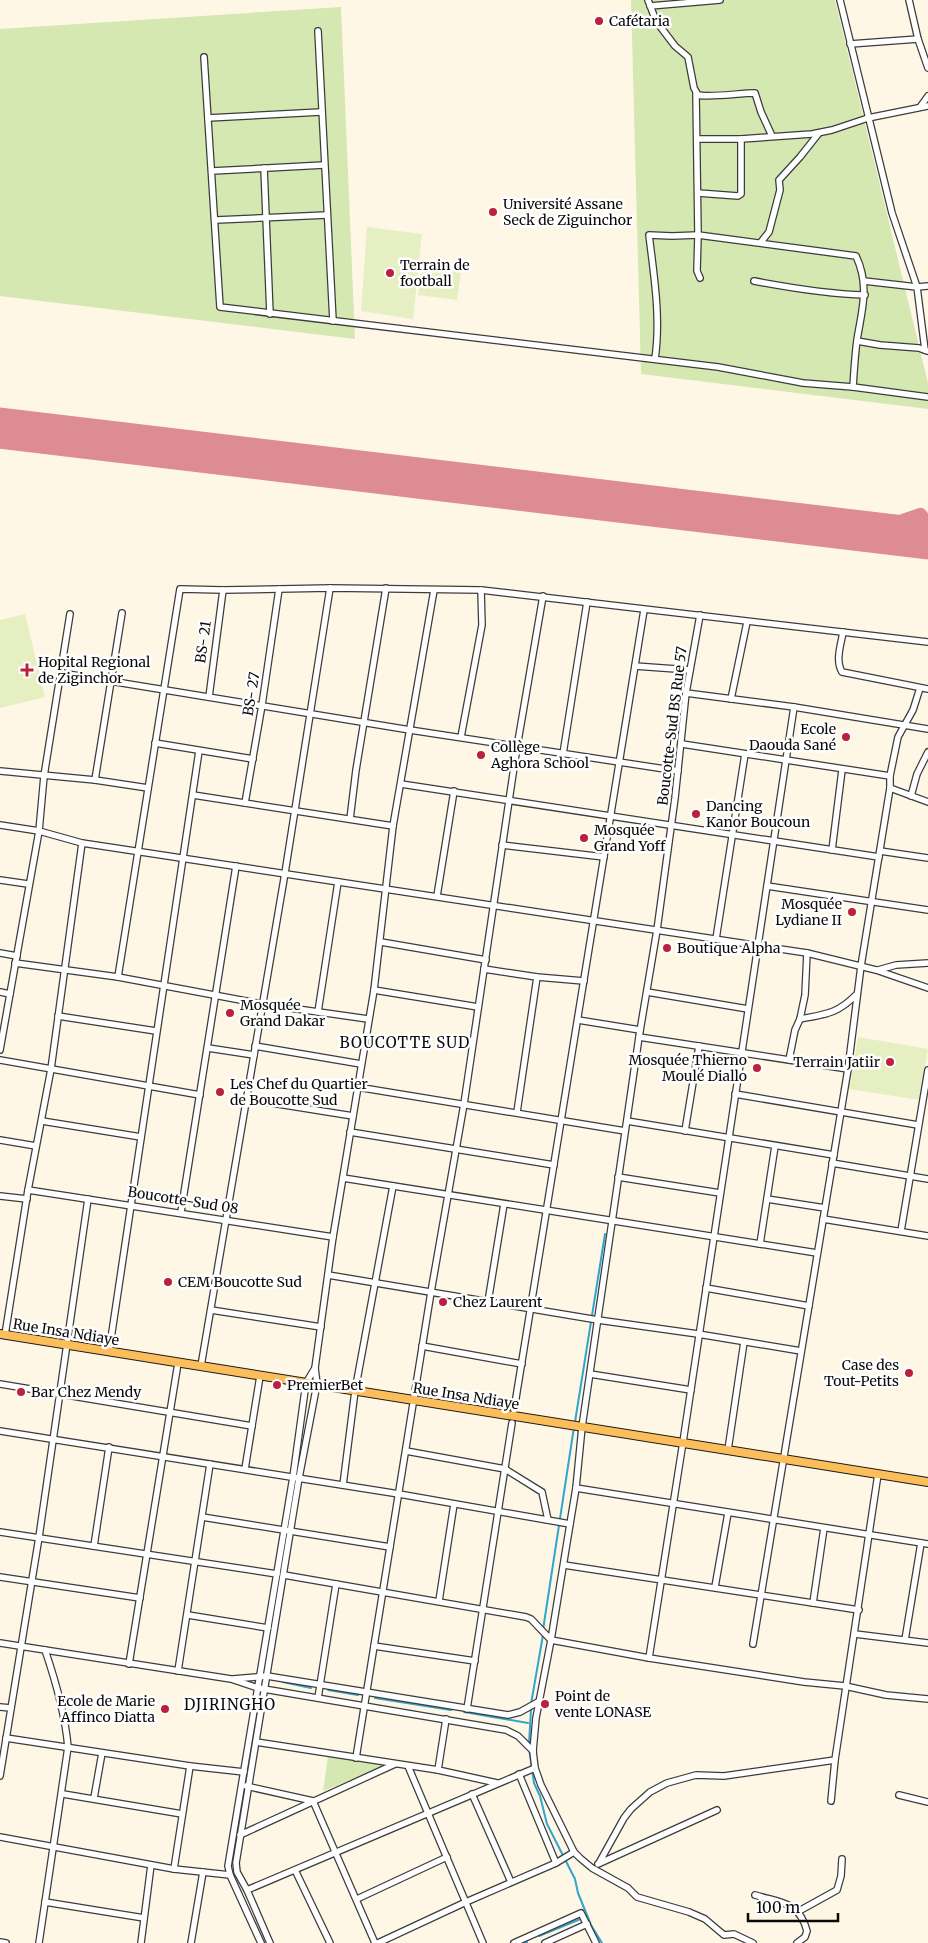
<svg xmlns="http://www.w3.org/2000/svg" width="928" height="1943" viewBox="0 0 928 1943" font-family="Merriweather,serif">
<rect width="100%" height="100%" fill="#fff7e6"/>
<g fill="#d5e8b1">
<polygon points="631,0 835,0 928,383 928,409 641,374"/>
<polygon points="341,7 355,339 0,296 0,29"/>
<polygon points="328,1756 386,1766 323,1791"/>
</g>
<g fill="#e6efc2">
<polygon points="367,227 422,234 413,319 361,311"/>
<polygon points="422,267 461,272 457,300 418,295"/>
<polygon points="25,614 45,697 0,708 0,620"/>
<polygon points="858,1037 928,1049 919,1100 849,1089"/>
</g>
<g fill="none" stroke-linecap="round" stroke-linejoin="round">
<g stroke="#31a5ce" stroke-width="2">
<polyline points="575,1422 605,1234"/>
<polyline points="543,1630 574,1427"/>
<polyline points="283,1682 311,1688"/>
<polyline points="328,1690 358,1695"/>
<polyline points="375,1698 451,1710"/>
<polyline points="531,1704 543,1635"/>
<polyline points="464,1712 528,1723"/>
<polyline points="529,1744 531,1709"/>
<polyline points="529,1748 534,1783 540,1796 547,1824 575,1879 578,1893 591,1925 602,1943"/>
<polyline points="539,1936 583,1918"/>
<polyline points="524,1943 527,1942"/>
</g>
<path stroke="#dc8c92" stroke-width="16" d="M 862,531 L 888,527 L 920,516 C 928,528 926,551 907,546 C 901,544 895,538 889,534"/>
<polyline stroke="#dc8c92" stroke-width="41" points="0,428 928,539"/>
<defs>
<g id="minor">
<path d="M 648,0 L 656,21 L 675,46 L 688,57 L 694,88 L 698,95 C 710,98 740,93 755,93 L 761,112 L 772,136"/>
<polyline points="840,0 892,213 917,287 928,286"/>
<polyline points="909,0 918,39 928,68"/>
<polyline points="650,6 720,0"/>
<polyline points="318,31 333,321"/>
<polyline points="850,44 918,39"/>
<polyline points="204,57 220,307 718,367 803,383 853,387 928,397"/>
<polyline points="696,93 698,235 697,271 700,278"/>
<polyline points="920,107 928,96"/>
<polyline points="208,118 321,112"/>
<polyline points="698,139 741,139 812,134 832,130 868,118 928,106"/>
<polyline points="264,168 270,314"/>
<polyline points="212,171 324,165"/>
<polyline points="698,193 738,196 741,194 741,139"/>
<polyline points="216,220 327,215"/>
<polyline points="761,242 769,232 780,190 779,180 800,157 819,133"/>
<path d="M 754,281 C 791,288 827,294 865,295"/>
<polyline points="864,281 917,287 925,350"/>
<polyline points="857,341 880,345 919,348 927,351"/>
<path d="M 655,359 C 661,318 654,276 649,235 L 672,236 L 698,235 L 856,256 C 870,286 862,309 857,340 C 855,355 854,371 853,387"/>
<polyline points="700,615 686,693 675,798 657,930 639,1037 582,1427 576,1488 570,1524 551,1640 536,1718 533,1751 535,1768 541,1785 574,1852 580,1858 592,1868 628,1888 637,1897 689,1912 705,1919 724,1935 734,1934 753,1943"/>
<path d="M 843,632 C 841,645 835,660 842,672 L 928,689"/>
<polyline points="635,666 690,670"/>
<polyline points="61,673 410,730 678,771"/>
<polyline points="686,693 794,707 928,729"/>
<polyline points="209,697 223,590"/>
<polyline points="731,699 747,622"/>
<polyline points="461,737 482,625 481,590"/>
<polyline points="155,743 253,759"/>
<polyline points="682,744 890,776"/>
<polyline points="563,754 587,602"/>
<polyline points="0,771 95,780 148,788"/>
<polyline points="95,780 122,613"/>
<polyline points="401,784 879,857"/>
<polyline points="890,788 928,802"/>
<polyline points="193,795 393,826"/>
<polyline points="911,796 917,774 928,752"/>
<polyline points="245,803 262,705 279,589"/>
<polyline points="350,819 356,770 386,588"/>
<polyline points="0,825 39,831 82,843 807,953 876,970 928,988"/>
<polyline points="502,845 604,857"/>
<polyline points="832,850 842,770"/>
<polyline points="880,851 928,858"/>
<polyline points="0,880 28,884"/>
<polyline points="767,886 928,910"/>
<polyline points="437,896 454,791"/>
<polyline points="716,939 745,754"/>
<polyline points="381,942 486,960"/>
<polyline points="0,953 17,956"/>
<polyline points="15,963 118,977 262,1004 368,1019"/>
<polyline points="484,969 537,977 584,981"/>
<polyline points="878,970 896,965 928,963"/>
<polyline points="118,977 180,589 223,590 330,588 481,590 928,642"/>
<polyline points="374,990 478,1007"/>
<polyline points="0,992 10,994"/>
<polyline points="647,992 748,1009"/>
<polyline points="318,1012 338,882"/>
<polyline points="58,1016 156,1031"/>
<path d="M 800,1019 C 827,1014 837,1014 857,994"/>
<polyline points="578,1020 640,1030"/>
<polyline points="639,1037 848,1069"/>
<polyline points="255,1046 361,1064"/>
<polyline points="208,1048 254,1055"/>
<polyline points="0,1050 39,831 44,776 70,614"/>
<polyline points="0,1060 200,1095"/>
<polyline points="789,1060 795,1030 800,1019 805,995 807,953"/>
<polyline points="357,1087 625,1131"/>
<polyline points="735,1094 918,1125"/>
<polyline points="246,1099 353,1116"/>
<polyline points="517,1112 537,977"/>
<polyline points="42,1121 141,1137"/>
<polyline points="627,1121 834,1155"/>
<polyline points="685,1131 699,1046"/>
<polyline points="350,1132 554,1165"/>
<polyline points="0,1140 36,1146"/>
<polyline points="832,1163 928,1179"/>
<polyline points="618,1177 720,1193"/>
<polyline points="343,1178 817,1253"/>
<polyline points="28,1190 333,1237"/>
<polyline points="0,1196 27,1199"/>
<polyline points="767,1199 825,1208"/>
<polyline points="181,1212 236,866"/>
<polyline points="823,1219 928,1236"/>
<polyline points="901,1231 928,1070"/>
<polyline points="760,1244 775,1146"/>
<polyline points="328,1275 598,1320 698,1334 801,1351"/>
<polyline points="706,1288 809,1306"/>
<polyline points="488,1302 504,1204"/>
<polyline points="211,1310 321,1327"/>
<polyline points="5,1335 28,1190 51,1069 82,843"/>
<polyline points="422,1346 522,1364"/>
<polyline points="109,1352 199,751"/>
<polyline points="201,1366 285,873 330,588"/>
<polyline points="590,1374 691,1390"/>
<polyline points="0,1384 252,1426"/>
<polyline points="514,1410 644,610"/>
<polyline points="0,1431 399,1494 570,1524"/>
<polyline points="728,1450 744,1342"/>
<polyline points="406,1451 505,1469 542,1492 548,1520"/>
<polyline points="245,1469 260,1376"/>
<polyline points="343,1485 355,1391 393,1186"/>
<polyline points="576,1488 928,1544"/>
<polyline points="202,1517 390,1547"/>
<polyline points="0,1532 277,1574"/>
<polyline points="94,1546 109,1447"/>
<polyline points="564,1565 859,1610"/>
<polyline points="284,1575 526,1617 531,1619 551,1640 649,1658 804,1682 845,1686 886,1695 928,1699"/>
<polyline points="0,1577 140,1598"/>
<polyline points="715,1587 728,1513"/>
<polyline points="439,1601 454,1504"/>
<polyline points="813,1603 824,1528"/>
<polyline points="188,1615 268,1628"/>
<polyline points="855,1634 928,1643"/>
<polyline points="905,1640 921,1543"/>
<polyline points="0,1643 231,1679 258,1688 506,1730 518,1736 533,1751"/>
<polyline points="753,1644 848,1069 861,966 890,788 890,776 898,737 913,710 920,688"/>
<polyline points="374,1646 475,1661"/>
<polyline points="649,1658 683,1442 794,707"/>
<polyline points="129,1664 178,1363"/>
<polyline points="178,1671 210,1464"/>
<polyline points="233,1679 267,1676 508,1715 520,1712 538,1702"/>
<polyline points="318,1698 336,1584"/>
<polyline points="0,1707 11,1708"/>
<polyline points="467,1709 512,1423"/>
<polyline points="6,1738 190,1766 244,1772"/>
<polyline points="256,1742 438,1770 497,1783"/>
<polyline points="356,1758 431,1292 464,1104 517,747 543,596"/>
<polyline points="408,1766 483,1943"/>
<polyline points="438,1770 446,1719"/>
<polyline points="519,1774 556,1863"/>
<polyline points="0,1776 39,1537 88,1199"/>
<polyline points="246,1786 313,1801 375,1943"/>
<polyline points="63,1794 182,1814"/>
<polyline points="472,1794 511,1882"/>
<polyline points="899,1795 928,1802"/>
<polyline points="94,1798 102,1753"/>
<polyline points="831,1801 835,1760"/>
<polyline points="240,1835 395,1764"/>
<polyline points="0,1837 174,1869 230,1875"/>
<polyline points="599,1863 624,1818 631,1809 650,1792 667,1783 696,1775 724,1776 835,1760 878,1474"/>
<polyline points="598,1864 717,1810"/>
<polyline points="174,1869 190,1766"/>
<polyline points="295,1870 330,1943"/>
<polyline points="247,1890 535,1768"/>
<path d="M 755,1895 C 781,1903 799,1901 807,1931 L 805,1937 L 797,1943"/>
<polyline points="357,1899 447,1857"/>
<polyline points="45,1902 144,1918"/>
<polyline points="799,1911 837,1890 841,1876 842,1859"/>
<polyline points="0,1942 6,1943"/>
<path d="M 39,1943 L 68,1747 C 65,1713 56,1682 45,1650"/>
<polyline points="141,1943 151,1865"/>
<polyline points="191,1943 203,1872"/>
<polyline points="261,1943 230,1875 228,1866 293,1477 306,1383 315,1368"/>
<polyline points="270,1943 247,1890 237,1872 236,1863 299,1478 317,1384 315,1368 333,1237 374,990 393,826 434,590"/>
<polyline points="378,1943 466,1902 556,1863 574,1852"/>
<polyline points="514,1943 581,1913 596,1943"/>
<polyline points="545,1943 587,1924"/>
</g>
<polyline id="major" points="0,1334 928,1482"/>
</defs>
<use href="#minor" stroke="#3c3c3c" stroke-width="8"/>
<use href="#major" stroke="#1a1a1a" stroke-width="10"/>
<use href="#minor" stroke="#fff" stroke-width="5.5"/>
<use href="#major" stroke="#fbbe5a" stroke-width="8"/>
</g>
<g fill="#ba213d" stroke="#fff" stroke-width="2">
<circle cx="599" cy="21" r="5"/>
<circle cx="493" cy="212" r="5"/>
<circle cx="390" cy="273" r="5"/>
<path d="M24.5 662.5h5v5h5v5h-5v5h-5v-5h-5v-5h5z"/>
<circle cx="846" cy="737" r="5"/>
<circle cx="481" cy="755" r="5"/>
<circle cx="696" cy="814" r="5"/>
<circle cx="584" cy="838" r="5"/>
<circle cx="852" cy="912" r="5"/>
<circle cx="667" cy="948" r="5"/>
<circle cx="230" cy="1013" r="5"/>
<circle cx="890" cy="1062" r="5"/>
<circle cx="757" cy="1068" r="5"/>
<circle cx="220" cy="1092" r="5"/>
<circle cx="168" cy="1282" r="5"/>
<circle cx="443" cy="1302" r="5"/>
<circle cx="909" cy="1373" r="5"/>
<circle cx="277" cy="1385" r="5"/>
<circle cx="21" cy="1392" r="5"/>
<circle cx="545" cy="1704" r="5"/>
<circle cx="165" cy="1709" r="5"/>
</g>
<g text-anchor="middle" stroke-width="5" stroke-linejoin="round" paint-order="stroke">
<g font-size="14" fill="#090909" stroke="#fff" text-anchor="start">
<text x="609" y="26">Cafétaria</text>
<text x="503" y="209">Université Assane<tspan x="503" dy="16">Seck de Ziguinchor</tspan></text>
<text x="400" y="270">Terrain de<tspan x="400" dy="16">football</tspan></text>
<text x="38" y="667">Hopital Regional<tspan x="38" dy="16">de Ziginchor</tspan></text>
<text x="836" y="734" text-anchor="end">Ecole<tspan x="836" dy="16">Daouda Sané</tspan></text>
<text x="491" y="752">Collège<tspan x="491" dy="16">Aghora School</tspan></text>
<text x="706" y="811">Dancing<tspan x="706" dy="16">Kanor Boucoun</tspan></text>
<text x="594" y="835">Mosquée<tspan x="594" dy="16">Grand Yoff</tspan></text>
<text x="842" y="909" text-anchor="end">Mosquée<tspan x="842" dy="16">Lydiane II</tspan></text>
<text x="677" y="953">Boutique Alpha</text>
<text x="240" y="1010">Mosquée<tspan x="240" dy="16">Grand Dakar</tspan></text>
<text x="747" y="1065" text-anchor="end">Mosquée Thierno<tspan x="747" dy="16">Moulé Diallo</tspan></text>
<text x="880" y="1067" text-anchor="end">Terrain Jatiir</text>
<text x="230" y="1089">Les Chef du Quartier<tspan x="230" dy="16">de Boucotte Sud</tspan></text>
<text x="178" y="1287">CEM Boucotte Sud</text>
<text x="453" y="1307">Chez Laurent</text>
<text x="899" y="1370" text-anchor="end">Case des<tspan x="899" dy="16">Tout-Petits</tspan></text>
<text x="287" y="1390">PremierBet</text>
<text x="31" y="1397">Bar Chez Mendy</text>
<text x="555" y="1701">Point de<tspan x="555" dy="16">vente LONASE</tspan></text>
<text x="155" y="1706" text-anchor="end">Ecole de Marie<tspan x="155" dy="16">Affinco Diatta</tspan></text>
</g>
<g font-size="14" fill="#090909" stroke="#fff">
<text transform="translate(203 642) rotate(-82)" y="5">BS- 21</text>
<text transform="translate(251 694) rotate(-81)" y="5">BS- 27</text>
<text transform="translate(672 726) rotate(-83)" y="5">Boucotte-Sud BS Rue 57</text>
<text transform="translate(183 1200) rotate(9)" y="5">Boucotte-Sud 08</text>
<text transform="translate(66 1332) rotate(9)" y="5">Rue Insa Ndiaye</text>
<text transform="translate(466 1396) rotate(9)" y="5">Rue Insa Ndiaye</text>
</g>
<g font-size="15" letter-spacing="1" fill="#090909" stroke="#fff">
<text x="405" y="1048">BOUCOTTE SUD</text>
<text x="230" y="1710">DJIRINGHO</text>
</g>
</g>
<path d="M748 1913v8h90v-8" fill="none" stroke="#090909" stroke-width="2.5"/>
<text x="756" y="1913" font-size="15" fill="#090909" stroke="#ffffff" stroke-width="4" paint-order="stroke">100 m</text>
</svg>
